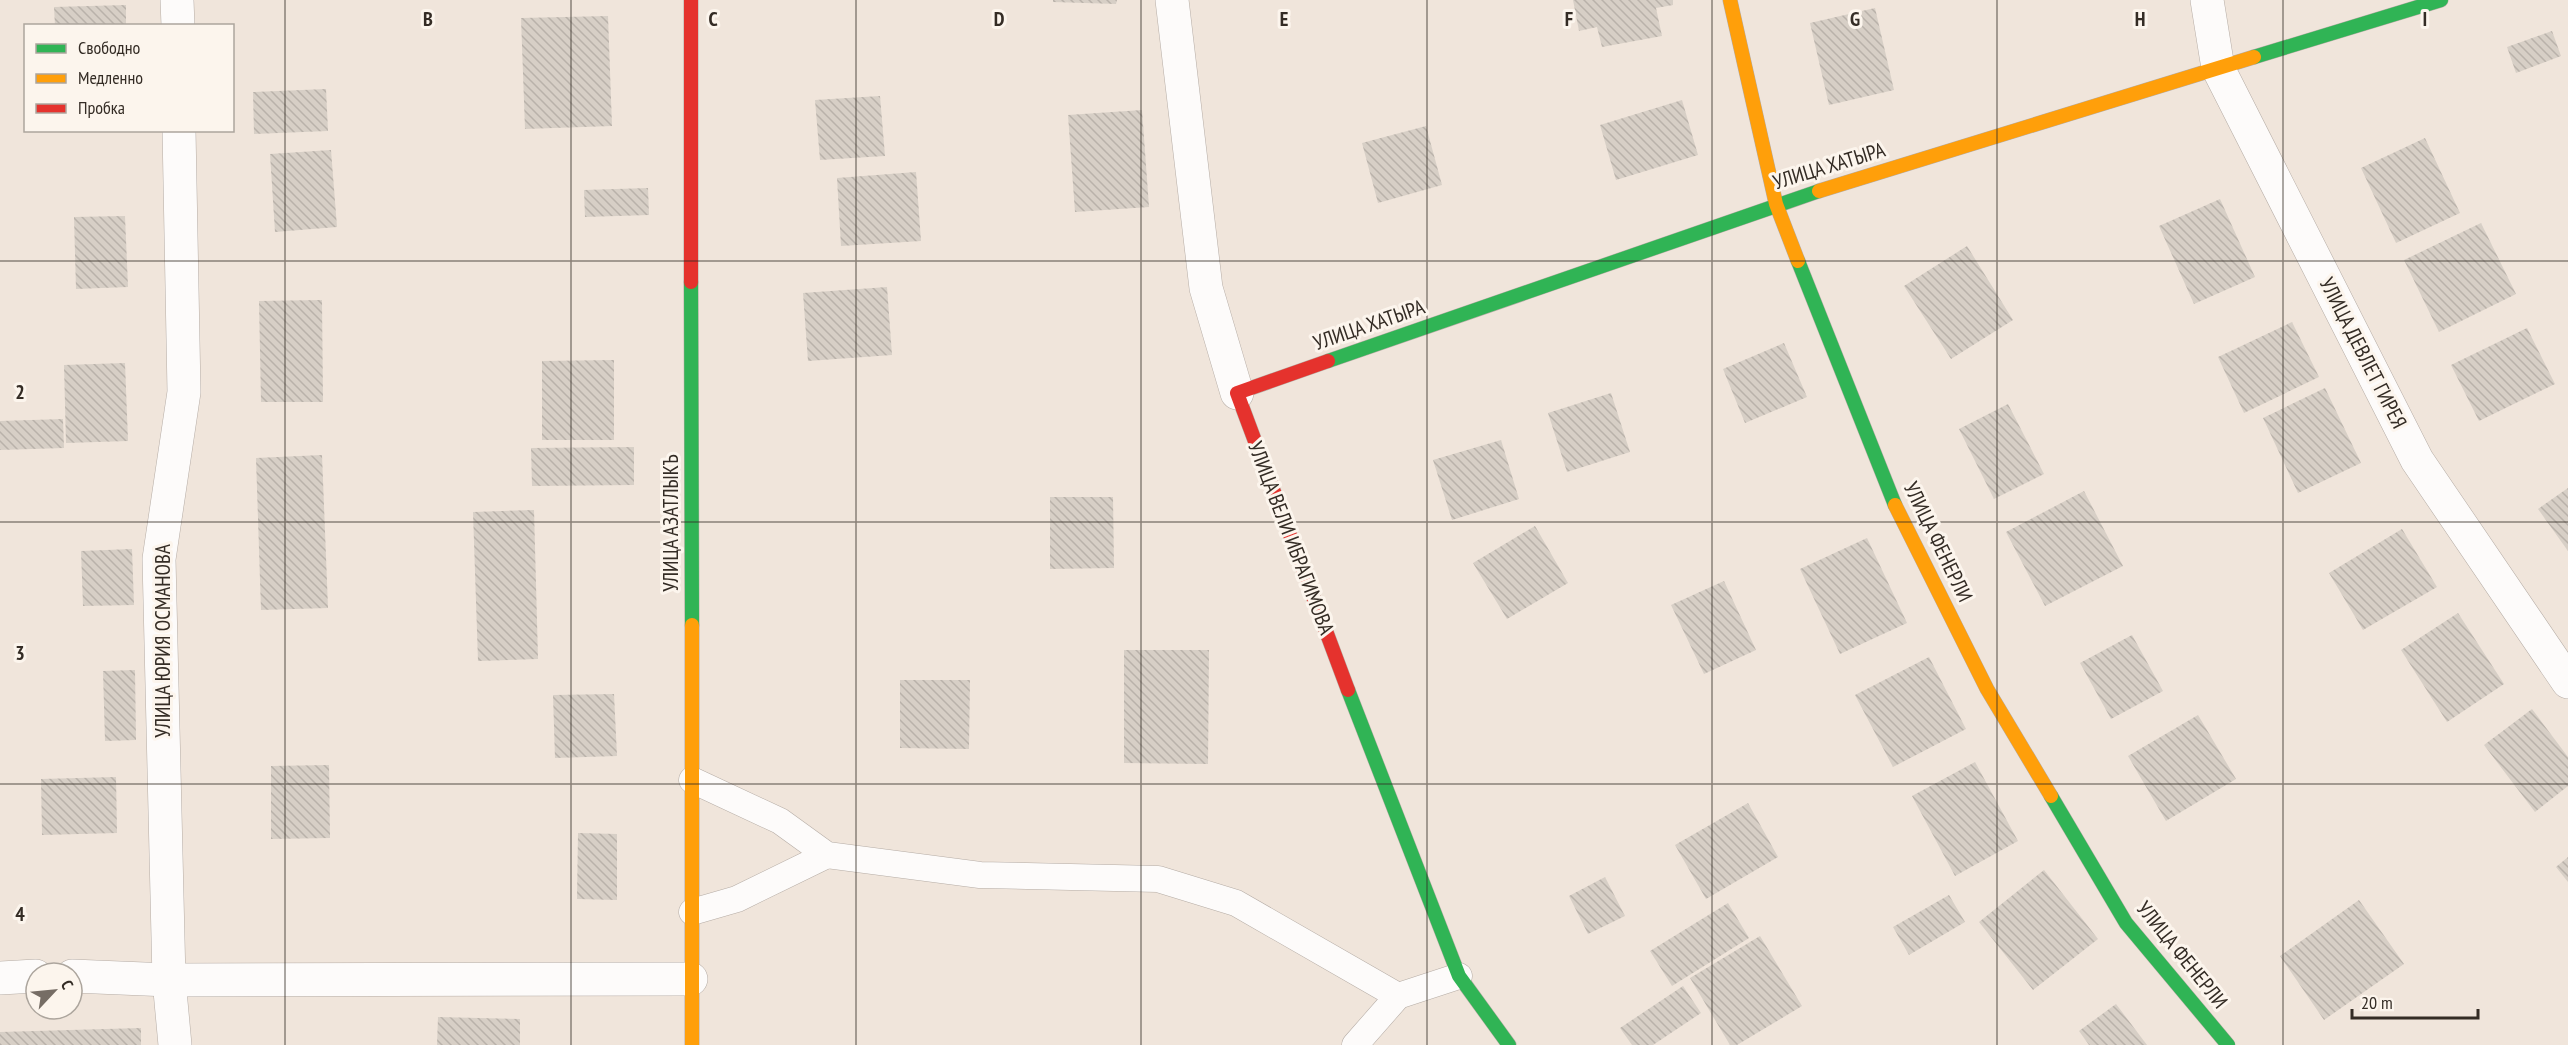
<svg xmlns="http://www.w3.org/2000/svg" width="2568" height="1045" viewBox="0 0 2568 1045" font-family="'PT Sans Narrow',sans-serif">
<defs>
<pattern id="building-back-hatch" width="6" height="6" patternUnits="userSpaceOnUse" patternTransform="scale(1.5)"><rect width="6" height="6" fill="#d7cfc6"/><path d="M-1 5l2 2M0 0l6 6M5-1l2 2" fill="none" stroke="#b9b2aa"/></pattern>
</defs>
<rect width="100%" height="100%" fill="#f0e5db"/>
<g fill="url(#building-back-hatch)">
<polygon points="1053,0 1117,0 1116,4 1053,2"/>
<polygon points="1573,0 1673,0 1673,5 1656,8 1662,36 1602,47 1597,27 1579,31"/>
<polygon points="126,5 126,26 55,26 54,7"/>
<polygon points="1875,8 1894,90 1829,105 1810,23"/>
<polygon points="608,16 612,126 525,129 521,18"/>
<polygon points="2552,31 2561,56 2516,73 2507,47"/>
<polygon points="326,89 328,131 254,134 253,92"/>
<polygon points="880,96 885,156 820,160 815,100"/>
<polygon points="1682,100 1698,155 1616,180 1600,125"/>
<polygon points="1142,110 1149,207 1075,212 1068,115"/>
<polygon points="1426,126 1442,185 1378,203 1362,143"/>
<polygon points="2425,138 2460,213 2396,243 2361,168"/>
<polygon points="331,150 337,227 275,232 270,154"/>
<polygon points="916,172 921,241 841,246 837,178"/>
<polygon points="648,188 649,215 585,217 584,190"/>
<polygon points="2220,199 2255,277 2194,304 2159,226"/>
<polygon points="125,216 128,287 76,289 74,217"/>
<polygon points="2481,223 2516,294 2439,332 2404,260"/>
<polygon points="1967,246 2013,320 1951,359 1904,286"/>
<polygon points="887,287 892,355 808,361 803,293"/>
<polygon points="322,300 323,402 261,402 259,301"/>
<polygon points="2292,322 2319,377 2244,413 2218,357"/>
<polygon points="2527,328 2555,384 2479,421 2451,365"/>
<polygon points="1784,343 1807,397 1745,423 1723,369"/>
<polygon points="614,360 614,440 542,440 542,361"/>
<polygon points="125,363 128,441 66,443 64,365"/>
<polygon points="2325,388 2361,463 2298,493 2263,418"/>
<polygon points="1611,393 1630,452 1567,472 1548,413"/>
<polygon points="2008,404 2044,474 1994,499 1959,429"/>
<polygon points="63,419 64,448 0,450 0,421"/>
<polygon points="1501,440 1519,499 1452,520 1433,460"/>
<polygon points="634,447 634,485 532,486 531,448"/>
<polygon points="322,455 328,608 261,610 256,458"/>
<polygon points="2568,488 2568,551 2538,509"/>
<polygon points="2084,491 2123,566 2045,606 2006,532"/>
<polygon points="1050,497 1113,497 1114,568 1050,569"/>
<polygon points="534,510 538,659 478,661 473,512"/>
<polygon points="1535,526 1568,583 1507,619 1473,563"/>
<polygon points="2402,529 2437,587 2363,630 2329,573"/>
<polygon points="1867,538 1907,623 1840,654 1800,569"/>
<polygon points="132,549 134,605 83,606 81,551"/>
<polygon points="1724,581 1756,650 1704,674 1671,605"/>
<polygon points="2458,613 2504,684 2447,722 2401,650"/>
<polygon points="2132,635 2163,691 2111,719 2080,663"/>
<polygon points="1124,650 1209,650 1208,764 1124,763"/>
<polygon points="1929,657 1966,729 1893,767 1855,695"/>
<polygon points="135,670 136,740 105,741 103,671"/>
<polygon points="900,680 970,680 969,749 900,748"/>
<polygon points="614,694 617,756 555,758 553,695"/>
<polygon points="2532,709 2568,757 2568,786 2535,812 2484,745"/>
<polygon points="2198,715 2236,779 2166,821 2128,756"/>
<polygon points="1975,762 2018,841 1955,876 1912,796"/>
<polygon points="329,765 330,838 271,839 271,766"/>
<polygon points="116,777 117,833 42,835 41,779"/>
<polygon points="1748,803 1778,857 1706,899 1675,845"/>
<polygon points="578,833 617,834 617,900 577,899"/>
<polygon points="2568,857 2568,882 2556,867"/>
<polygon points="2044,870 2098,939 2033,990 1979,922"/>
<polygon points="1605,877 1625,916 1588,934 1569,896"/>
<polygon points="1949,895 1965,922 1909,955 1893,927"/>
<polygon points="2359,900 2404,964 2324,1020 2280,956"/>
<polygon points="1728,903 1749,938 1672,986 1650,951"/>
<polygon points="1760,936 1802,1006 1737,1045 1730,1045 1690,978"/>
<polygon points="1683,986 1701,1013 1653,1045 1632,1045 1620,1028"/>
<polygon points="2116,1004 2147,1045 2089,1045 2079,1031"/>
<polygon points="438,1017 520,1019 520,1045 437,1045"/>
<polygon points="141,1028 141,1045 0,1045 0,1032"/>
</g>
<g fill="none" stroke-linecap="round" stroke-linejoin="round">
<defs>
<g id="lane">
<polyline points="692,780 780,821 827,855 980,875 1158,879 1236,903 1398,996 1459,976"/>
<polyline points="692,912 737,899 827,855"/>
<polyline points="1355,1045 1398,996"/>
</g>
<g id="street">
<polyline points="177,0 178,26"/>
<polyline points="1172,0 1206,288 1237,393"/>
<polyline points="2207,0 2218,68 2417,460 2568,682"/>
<polyline points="72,976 169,980 691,979"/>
<polyline points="0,978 36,976"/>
<polyline points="175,1045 169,980 159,559 184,392 179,130"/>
</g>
<g id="fast">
<polyline points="2254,57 2441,0"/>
<polyline points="1798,261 1895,505"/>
<polyline points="691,282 692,625"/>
<polyline points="1328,361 1819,191"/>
<polyline points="1348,690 1459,976 1509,1045"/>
<polyline points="2051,796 2126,923 2228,1045"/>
</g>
<g id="slow">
<polyline points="1730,0 1776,204 1798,261"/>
<polyline points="1819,191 2254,57"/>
<polyline points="1895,505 1987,689 2051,796"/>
<polyline points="692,625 692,1045"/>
</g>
<g id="jam">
<polyline points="691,0 691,282"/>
<polyline points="1328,361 1237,393 1348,690"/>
</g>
</defs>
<use href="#lane" stroke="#b5aca5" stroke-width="27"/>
<use href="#street" stroke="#b5aca5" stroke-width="34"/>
<use href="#fast" stroke="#b5aca5" stroke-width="15"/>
<use href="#slow" stroke="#b5aca5" stroke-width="15"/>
<use href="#jam" stroke="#b5aca5" stroke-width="15"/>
<use href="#lane" stroke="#fdfbfa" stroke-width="26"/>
<use href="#street" stroke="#fdfbfa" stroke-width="33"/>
<use href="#fast" stroke="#30b455" stroke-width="14"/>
<use href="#slow" stroke="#ff9f0a" stroke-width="14"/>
<use href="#jam" stroke="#e5322d" stroke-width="14"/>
</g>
<path fill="none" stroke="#342c25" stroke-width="1.5" stroke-opacity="0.55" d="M 285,0 L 285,1045M 571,0 L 571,1045M 856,0 L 856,1045M 1141,0 L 1141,1045M 1427,0 L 1427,1045M 1712,0 L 1712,1045M 1997,0 L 1997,1045M 2283,0 L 2283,1045M 0,261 L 2568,261M 0,522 L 2568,522M 0,784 L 2568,784"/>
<g text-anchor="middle" stroke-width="6" stroke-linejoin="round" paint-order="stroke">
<g font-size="21" fill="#342c25" stroke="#fcf5ed">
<text transform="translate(1829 166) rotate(-17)" y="7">УЛИЦА ХАТЫРА</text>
<text transform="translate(1369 325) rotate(-19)" y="7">УЛИЦА ХАТЫРА</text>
<text transform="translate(2363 353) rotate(63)" y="7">УЛИЦА ДЕВЛЕТ ГИРЕЯ</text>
<text transform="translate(671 523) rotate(-90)" y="7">УЛИЦА АЗАТЛЫКЪ</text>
<text transform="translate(1291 538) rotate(69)" y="7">УЛИЦА ВЕЛИ ИБРАГИМОВА</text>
<text transform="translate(1938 542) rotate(64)" y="7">УЛИЦА ФЕНЕРЛИ</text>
<text transform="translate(163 641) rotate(-90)" y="7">УЛИЦА ЮРИЯ ОСМАНОВА</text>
<text transform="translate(2182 955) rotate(51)" y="7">УЛИЦА ФЕНЕРЛИ</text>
</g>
</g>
<g font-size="20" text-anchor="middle" font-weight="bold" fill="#342c25" stroke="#fcf5ed" stroke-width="6" stroke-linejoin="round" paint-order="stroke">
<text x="428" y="26">B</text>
<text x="713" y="26">C</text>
<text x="999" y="26">D</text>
<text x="1284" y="26">E</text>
<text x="1569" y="26">F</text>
<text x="1855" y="26">G</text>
<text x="2140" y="26">H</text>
<text x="2425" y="26">I</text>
<text x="20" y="399">2</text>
<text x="20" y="660">3</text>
<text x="20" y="921">4</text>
</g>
<rect x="24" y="24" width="210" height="108" fill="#fcf5ed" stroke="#aca59d" stroke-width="1.5"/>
<rect x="36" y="44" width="30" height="9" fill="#30b455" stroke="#aca59d" stroke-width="1.5"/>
<text x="78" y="54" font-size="18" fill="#342c25">Свободно</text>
<rect x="36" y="74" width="30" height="9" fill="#ff9f0a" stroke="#aca59d" stroke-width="1.5"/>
<text x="78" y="84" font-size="18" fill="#342c25">Медленно</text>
<rect x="36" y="104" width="30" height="9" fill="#e5322d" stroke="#aca59d" stroke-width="1.5"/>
<text x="78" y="114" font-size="18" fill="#342c25">Пробка</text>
<g transform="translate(54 991) rotate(64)"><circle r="28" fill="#fcf5ed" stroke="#aca59d" stroke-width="1.5"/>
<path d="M0-4.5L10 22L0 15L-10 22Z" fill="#766d65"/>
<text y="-9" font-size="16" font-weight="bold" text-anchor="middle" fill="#342c25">С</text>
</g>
<path d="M2352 1009v9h126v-9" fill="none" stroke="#342c25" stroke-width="3"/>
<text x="2361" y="1009" font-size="18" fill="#342c25" stroke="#fcf5ed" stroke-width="4.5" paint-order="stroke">20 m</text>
</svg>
